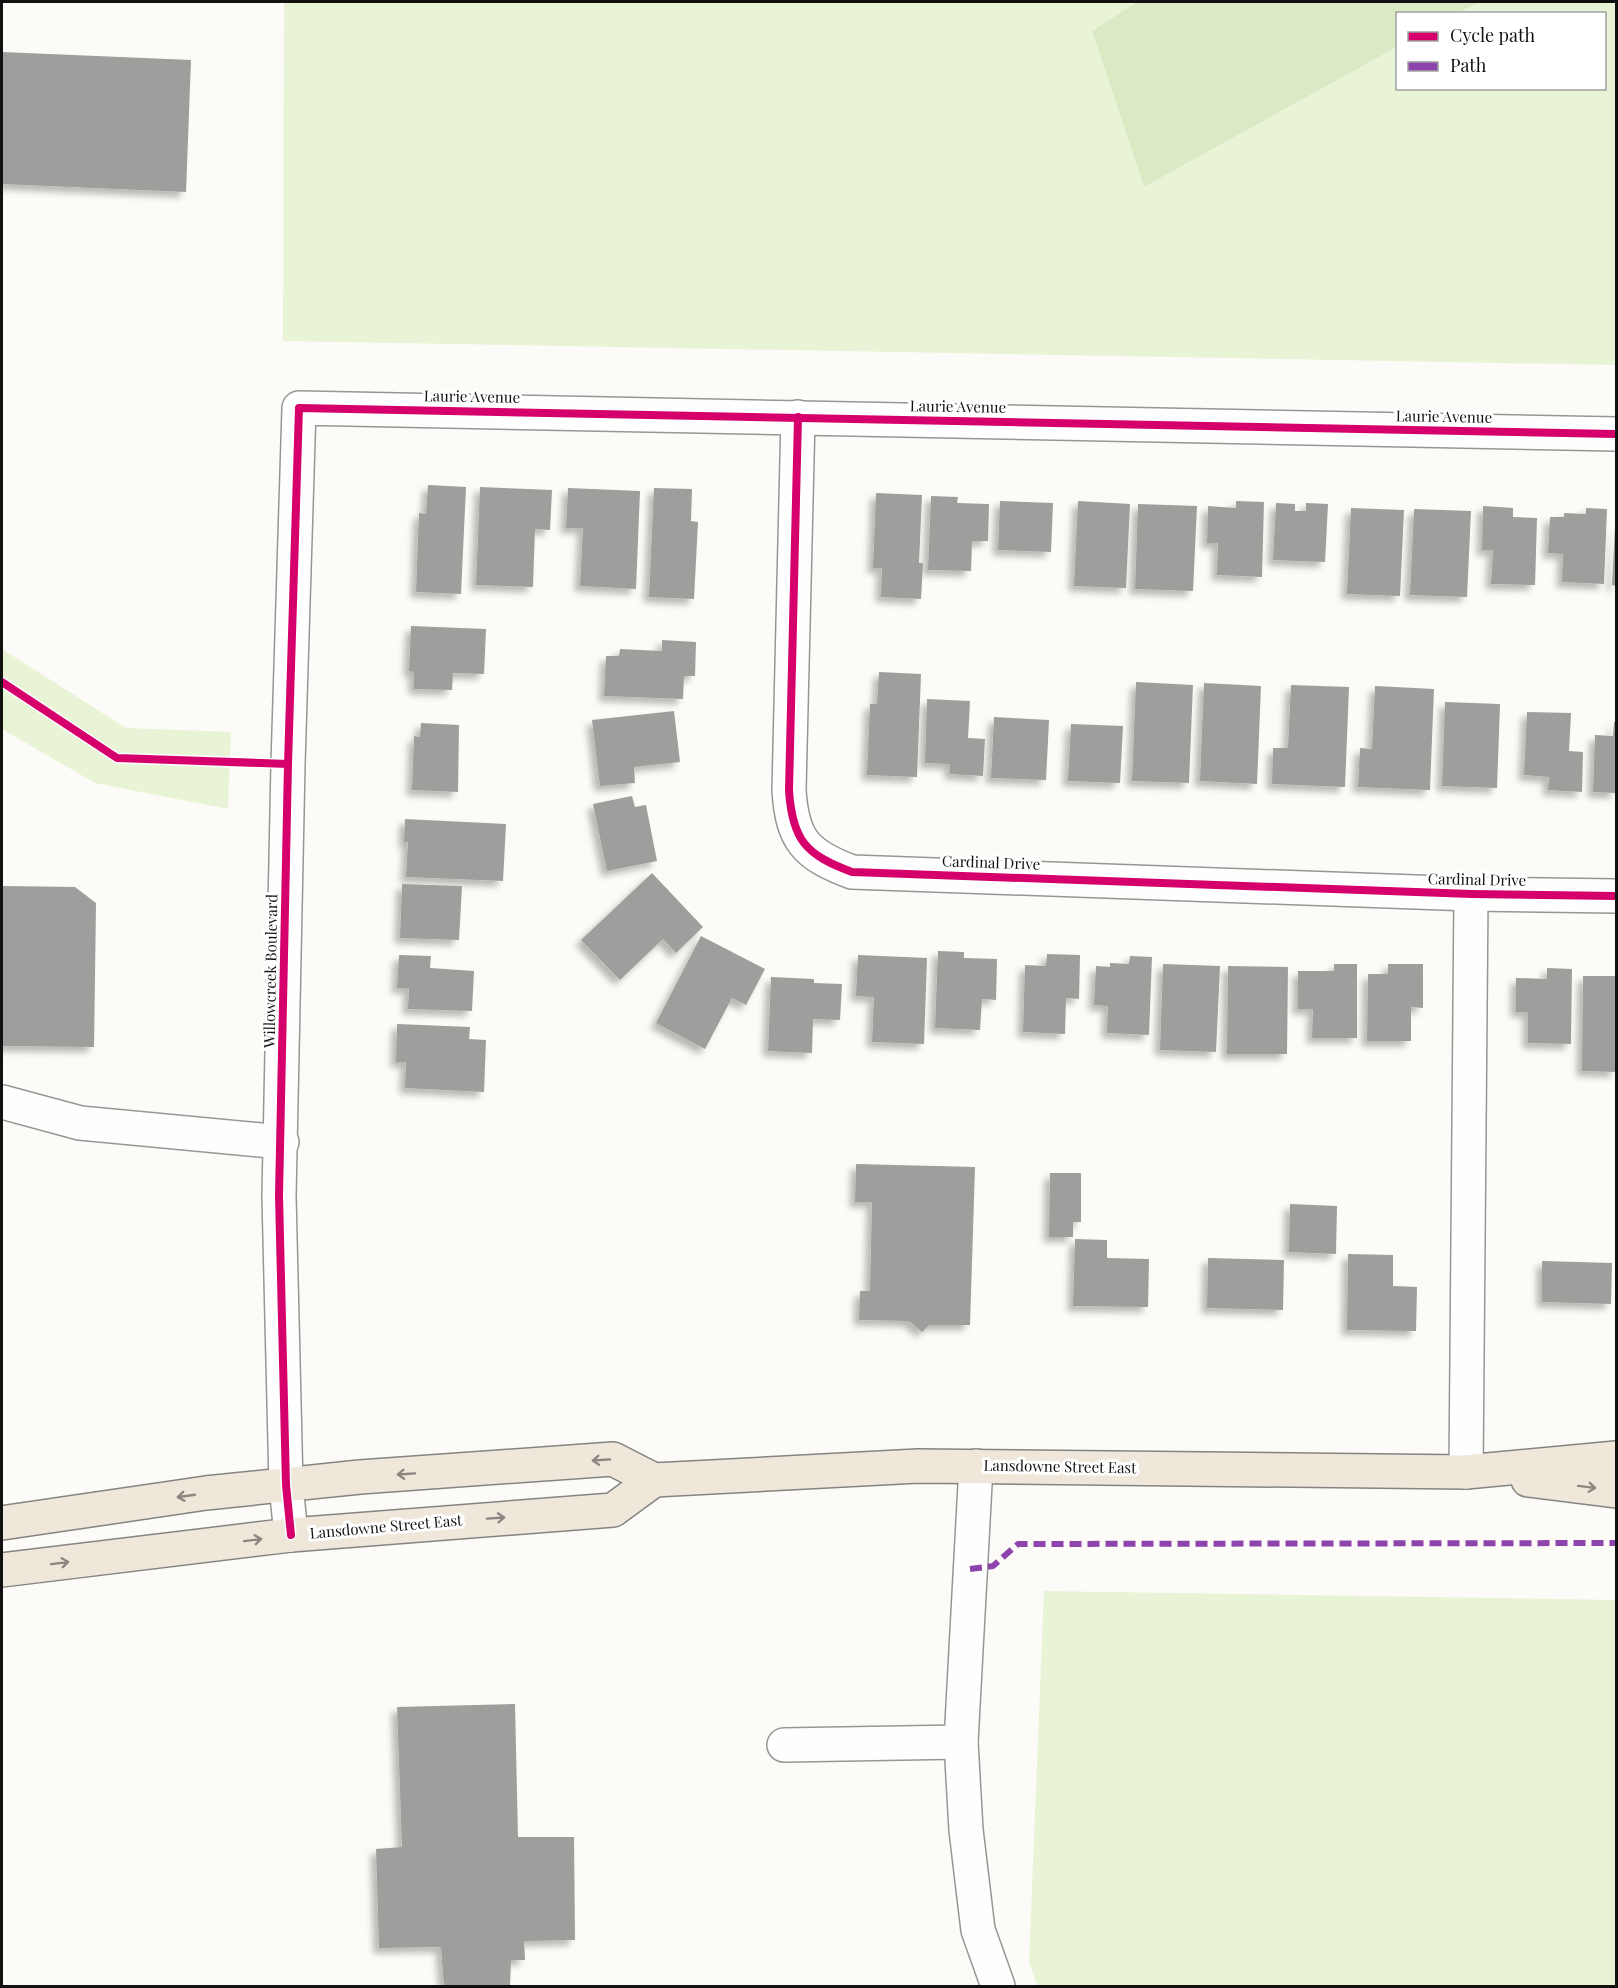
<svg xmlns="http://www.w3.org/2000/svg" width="1618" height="1988" viewBox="0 0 1618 1988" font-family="'Playfair Display',serif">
<defs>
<filter id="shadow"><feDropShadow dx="-5.5" dy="5.5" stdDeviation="3" flood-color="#0004"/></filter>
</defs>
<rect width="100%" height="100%" fill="#fcfbf7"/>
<g fill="#e9f3d6">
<polygon points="284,2 1137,2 1092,31 1144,187 1397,47 1398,88 1604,88 1604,14 1458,13 1480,2 1616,2 1616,365 283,341"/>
<polygon points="2,649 126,728 231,732 228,809 95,783 2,729"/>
<polygon points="1044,1591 1616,1600 1616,1986 1038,1986 1029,1963"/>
</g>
<polygon fill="#daeac4" points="1137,2 1480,2 1458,13 1398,14 1397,47 1144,187 1092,31"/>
<g fill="#a09e9c" filter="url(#shadow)">
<polygon points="2,52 191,60 186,192 2,184"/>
<polygon points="428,485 466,487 461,594 416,592 419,513 426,514"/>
<polygon points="480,487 552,490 550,530 535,529 533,587 476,585"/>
<polygon points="568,488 640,491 636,589 580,586 583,528 566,528"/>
<polygon points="654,488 692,489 691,521 698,522 694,599 649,597"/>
<polygon points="876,493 922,495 919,563 923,563 921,599 881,597 882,568 873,568"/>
<polygon points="931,496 958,497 957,503 989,504 988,541 972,541 971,571 928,570"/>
<polygon points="1000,501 1053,503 1051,552 998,550"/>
<polygon points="1078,501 1130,504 1126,588 1074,586"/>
<polygon points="1236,501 1264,502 1262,577 1217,575 1218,543 1207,543 1208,506 1236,508"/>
<polygon points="1276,503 1295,504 1295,511 1306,511 1306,503 1328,504 1325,562 1273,560"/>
<polygon points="1138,504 1197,506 1193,591 1135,589"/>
<polygon points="1483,506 1513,508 1513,517 1537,518 1535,585 1491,584 1493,550 1482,550"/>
<polygon points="1351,508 1404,510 1400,596 1347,594"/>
<polygon points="1586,508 1607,509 1604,584 1562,582 1563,554 1548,553 1550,517 1564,517 1564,513 1586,514"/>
<polygon points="1414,509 1471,511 1467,597 1410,595"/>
<polygon points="1615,526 1616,526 1616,586 1612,585"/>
<polygon points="411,626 486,629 484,674 453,673 452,690 414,689 414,672 409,671"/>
<polygon points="662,640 696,642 695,676 684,676 683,699 604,696 606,656 619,656 620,649 662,651"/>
<polygon points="879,672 921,674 917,777 867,775 870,704 877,704"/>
<polygon points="1136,682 1193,685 1189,783 1132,781"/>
<polygon points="1204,683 1261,686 1257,784 1200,781"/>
<polygon points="1291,685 1349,687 1345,787 1272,784 1273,748 1288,748"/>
<polygon points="1375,686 1434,689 1430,790 1358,787 1360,748 1372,749"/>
<polygon points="927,699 970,701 968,738 985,739 983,776 950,774 950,764 925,763"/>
<polygon points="1445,702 1500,704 1497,788 1442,786"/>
<polygon points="674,711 680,762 634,767 635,783 600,786 592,720"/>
<polygon points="1527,712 1571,713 1569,751 1583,752 1582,792 1548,790 1549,777 1524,775"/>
<polygon points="994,717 1049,720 1046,780 991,778"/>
<polygon points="1614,722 1616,722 1616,793 1593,792 1595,735 1613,736"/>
<polygon points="421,723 459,725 458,792 412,790 414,736 420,737"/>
<polygon points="1071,724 1123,726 1120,783 1068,781"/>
<polygon points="632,796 635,807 646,805 657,861 607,871 593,804"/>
<polygon points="405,819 506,824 503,881 406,877 408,842 404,842"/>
<polygon points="652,873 703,927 676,953 663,939 620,980 581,940"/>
<polygon points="402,884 462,886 459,940 400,938"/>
<polygon points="2,886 75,887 96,903 94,1047 2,1046"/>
<polygon points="701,936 765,969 746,1005 732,998 705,1049 656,1023"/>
<polygon points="938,951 964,952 964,958 997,959 996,1000 982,999 980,1030 935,1028"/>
<polygon points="1047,954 1080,955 1079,999 1066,998 1065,1034 1023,1032 1025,965 1046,966"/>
<polygon points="399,955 431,956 430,968 474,971 472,1011 408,1009 409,988 397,988"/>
<polygon points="858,955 927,958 924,1044 872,1042 874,997 856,996"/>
<polygon points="1130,956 1152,957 1149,1035 1107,1033 1108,1006 1094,1005 1096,966 1110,967 1110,963 1129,964"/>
<polygon points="1163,964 1220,966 1216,1052 1160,1050"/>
<polygon points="1334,964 1357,964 1357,1038 1312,1038 1313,1009 1298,1009 1298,971 1334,971"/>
<polygon points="1388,964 1423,964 1423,1008 1411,1007 1411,1041 1367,1041 1368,974 1388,974"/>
<polygon points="1228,966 1288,967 1287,1054 1227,1054"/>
<polygon points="1547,968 1572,969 1571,1044 1528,1043 1528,1012 1516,1012 1516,978 1547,979"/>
<polygon points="1583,976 1616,976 1616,1072 1582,1071"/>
<polygon points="771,977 814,979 814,983 842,984 840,1020 813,1019 812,1053 768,1051"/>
<polygon points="397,1024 470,1027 469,1039 486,1040 484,1092 405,1088 406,1062 396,1062"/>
<polygon points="856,1164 975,1167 970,1325 929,1325 922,1332 909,1321 859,1320 860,1291 870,1291 872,1202 855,1202"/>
<polygon points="1050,1173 1081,1173 1081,1222 1073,1222 1073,1237 1049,1237"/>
<polygon points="1290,1204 1337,1206 1336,1254 1289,1252"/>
<polygon points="1075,1239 1107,1240 1107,1258 1149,1259 1148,1307 1073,1306"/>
<polygon points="1348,1254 1393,1255 1393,1286 1417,1287 1416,1331 1347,1330"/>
<polygon points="1208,1258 1284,1260 1283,1310 1207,1308"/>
<polygon points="1542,1261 1612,1263 1611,1304 1542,1302"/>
<polygon points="515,1704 518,1837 574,1837 575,1940 524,1941 525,1960 511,1960 510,1986 444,1986 441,1947 379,1948 376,1849 402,1847 397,1707"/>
</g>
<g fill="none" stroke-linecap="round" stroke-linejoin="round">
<defs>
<g id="minor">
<path d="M 798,417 L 789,790 C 792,840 806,855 852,872 L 1471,894 L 1616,896"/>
<polyline points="2,1102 80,1123 282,1142"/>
<polyline points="976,1466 961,1742 966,1830 978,1930 998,1986"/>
<polyline points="1466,1472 1471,894"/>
<polyline points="291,1535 286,1485 279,1196 288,764 299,408 1616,434"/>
<polyline points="784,1745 961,1742"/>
</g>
<g id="major">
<polyline points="1528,1480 1616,1491"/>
<polyline points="2,1523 206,1493 360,1477 613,1459 654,1480 918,1466 1466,1472 1616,1458"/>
<polyline points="2,1570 291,1535 613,1510 654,1480"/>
</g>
</defs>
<use href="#minor" stroke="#979695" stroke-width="36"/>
<use href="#major" stroke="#848482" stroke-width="36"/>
<use href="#minor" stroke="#fffefe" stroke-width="33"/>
<use href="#major" stroke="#eee7da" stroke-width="33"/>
<polyline stroke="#8e44ad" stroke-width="6" stroke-dasharray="12 6" stroke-linecap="butt" points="970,1569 993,1566 1018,1544 1616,1543"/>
<defs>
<g id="cycleway">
<path d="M 798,417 L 789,790 C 792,840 806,855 852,872 L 1471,894 L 1616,896"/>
<polyline points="2,682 117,758 288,764"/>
<polyline points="291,1535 286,1485 279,1196 288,764 299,408 1616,434"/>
</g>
</defs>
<use href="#cycleway" stroke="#fff" stroke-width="11"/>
<use href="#cycleway" stroke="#d6006c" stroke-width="8"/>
</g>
<defs><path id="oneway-shaft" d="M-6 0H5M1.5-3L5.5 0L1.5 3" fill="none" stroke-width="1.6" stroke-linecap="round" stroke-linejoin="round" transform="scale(1.5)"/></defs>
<g stroke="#8b8780">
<use href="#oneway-shaft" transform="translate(601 1460) rotate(176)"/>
<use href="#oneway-shaft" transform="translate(406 1474) rotate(176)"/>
<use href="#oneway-shaft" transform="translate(1587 1487) rotate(7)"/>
<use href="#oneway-shaft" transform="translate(186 1496) rotate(172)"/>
<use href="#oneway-shaft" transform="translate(496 1518) rotate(-4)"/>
<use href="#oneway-shaft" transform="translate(253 1540) rotate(-7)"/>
<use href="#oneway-shaft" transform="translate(60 1563) rotate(-7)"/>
</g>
<g text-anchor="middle" stroke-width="6" stroke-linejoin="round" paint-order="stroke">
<g font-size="15" fill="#111" stroke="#fff">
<text transform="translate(472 397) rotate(1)" y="5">Laurie Avenue</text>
<text transform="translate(958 407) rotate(1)" y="5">Laurie Avenue</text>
<text transform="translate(1444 417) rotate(1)" y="5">Laurie Avenue</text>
<text transform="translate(991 863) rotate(2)" y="5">Cardinal Drive</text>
<text transform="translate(1477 880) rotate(1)" y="5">Cardinal Drive</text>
<text transform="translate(271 971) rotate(-89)" y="5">Willowcreek Boulevard</text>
<text transform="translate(1060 1467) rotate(1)" y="5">Lansdowne Street East</text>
<text transform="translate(386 1527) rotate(-5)" y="5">Lansdowne Street East</text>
</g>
</g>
<rect width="1618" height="1988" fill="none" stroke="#111111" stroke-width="6"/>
<rect x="1396" y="12" width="210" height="78" fill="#ffffff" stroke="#a0a0a0" stroke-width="1.5"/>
<rect x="1408" y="32" width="30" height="9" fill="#d6006c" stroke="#a0a0a0" stroke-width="1.5"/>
<text x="1450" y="42" font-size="18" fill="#111111">Cycle path</text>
<rect x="1408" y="62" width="30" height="9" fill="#8e44ad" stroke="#a0a0a0" stroke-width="1.5"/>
<text x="1450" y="72" font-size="18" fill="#111111">Path</text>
</svg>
